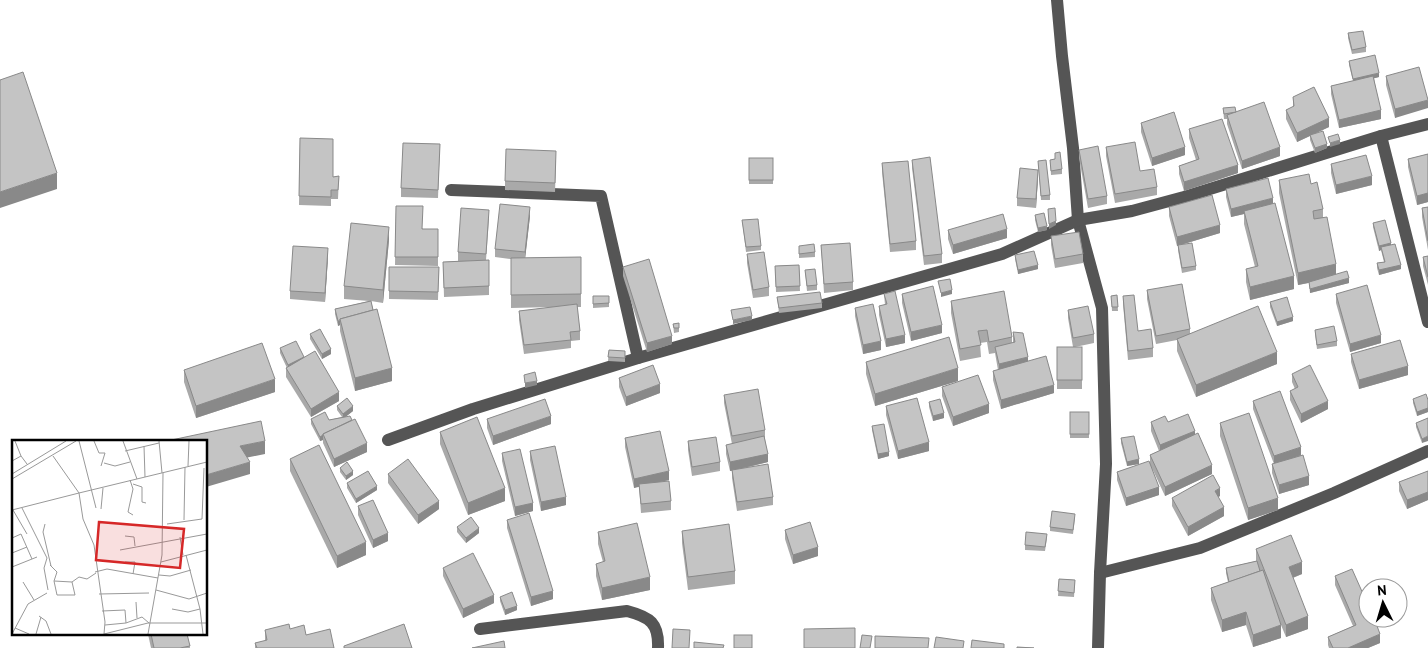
<svg xmlns="http://www.w3.org/2000/svg" width="1428" height="648" viewBox="0 0 1428 648" font-family="'PT Sans',sans-serif">
<rect width="100%" height="100%" fill="#fff"/>
<g fill="none" stroke-linecap="round" stroke-linejoin="round">
<g stroke="#555" stroke-width="12">
<polyline points="1057,0 1062,56 1073,148 1078,220 1102,308 1106,464 1100,573 1098,648"/>
<polyline points="1381,136 1428,322"/>
<polyline points="451,190 601,196 638,358"/>
<polyline points="388,440 473,409 638,358 1002,254 1078,220 1132,211 1184,197 1381,136 1428,124"/>
<polyline points="1100,573 1200,548 1334,493 1428,451"/>
<path d="M 480,629 L 627,611 C 650,617 659,623 658,648"/>
</g>
</g>
<g fill="#a9a9a9">
<polygon points="1348,33 1366,47 1366,52 1352,54 1348,38"/>
<polygon points="1349,61 1379,77 1374,78 1381,119 1339,128 1331,94 1331,86 1353,81 1349,65"/>
<polygon points="1386,76 1428,98 1395,118 1386,85"/>
<polygon points="1293,97 1329,127 1316,133 1327,148 1315,153 1310,140 1310,136 1297,142 1286,119 1286,110 1293,107"/>
<polygon points="1223,108 1236,112 1280,156 1242,169 1227,124 1227,119 1224,119"/>
<polygon points="1141,123 1185,155 1152,166 1141,132"/>
<polygon points="1189,129 1238,173 1184,191 1179,174 1179,166 1196,160 1189,138"/>
<polygon points="300,138 333,177 339,176 338,199 331,199 331,206 299,205"/>
<polygon points="440,144 438,198 401,197 401,188"/>
<polygon points="1106,147 1140,171 1157,187 1157,195 1115,203 1106,156"/>
<polygon points="1079,150 1107,196 1107,204 1088,208 1079,158"/>
<polygon points="1055,153 1062,169 1062,174 1051,175 1050,160 1055,159"/>
<polygon points="1428,154 1428,202 1417,205 1408,167 1408,159"/>
<rect x="749" y="158" width="24" height="26"/>
<polygon points="556,160 555,192 505,190 505,181"/>
<polygon points="912,160 942,254 942,263 924,265 912,168"/>
<polygon points="1038,161 1050,195 1050,200 1041,200"/>
<polygon points="882,163 916,241 916,250 890,252 882,172"/>
<polygon points="1331,164 1372,185 1336,194 1331,173"/>
<polygon points="1038,178 1036,208 1017,206 1017,198"/>
<polygon points="1279,180 1311,184 1323,209 1323,217 1336,274 1349,283 1310,293 1309,283 1298,285 1279,193"/>
<polygon points="1226,189 1273,203 1294,289 1250,300 1246,282 1246,269 1255,267 1244,224 1244,214 1231,217 1226,197"/>
<polygon points="396,206 423,229 438,229 438,266 395,265"/>
<polygon points="1169,207 1220,233 1177,246 1169,216"/>
<polygon points="1428,207 1428,250 1422,217 1422,208"/>
<polygon points="1035,215 1047,230 1038,232 1035,220"/>
<polygon points="530,216 525,258 581,257 581,307 577,307 580,331 580,340 571,341 571,348 524,354 519,320 519,311 553,307 511,308 511,259 495,257 495,249"/>
<polygon points="489,218 486,260 489,260 489,295 444,297 443,262 458,261 458,252"/>
<polygon points="742,220 761,246 761,250 746,252"/>
<polygon points="1373,223 1391,245 1401,269 1379,275 1377,268 1377,263 1384,262 1381,250 1379,251 1373,227"/>
<polygon points="948,230 1007,238 953,254 948,239"/>
<polygon points="1051,236 1083,254 1083,263 1055,268 1051,245"/>
<polygon points="389,240 383,303 371,301 392,381 355,391 340,331 340,325 338,326 335,314 335,309 369,301 344,299 344,286"/>
<polygon points="821,245 853,282 853,290 824,293"/>
<polygon points="1178,245 1196,266 1196,270 1182,273 1178,250"/>
<polygon points="799,246 815,252 815,257 799,258"/>
<polygon points="747,254 769,287 769,296 753,298 747,263"/>
<polygon points="1015,255 1038,269 1018,274 1015,259"/>
<polygon points="1428,256 1428,285 1423,266 1423,257"/>
<polygon points="328,257 325,302 290,299 290,291"/>
<polygon points="799,265 800,291 776,292 775,266"/>
<polygon points="389,267 439,267 438,300 389,299"/>
<polygon points="623,267 672,344 647,352 623,276"/>
<polygon points="805,270 817,285 817,290 807,291"/>
<polygon points="1147,290 1190,329 1190,333 1277,364 1196,397 1177,351 1177,340 1156,344 1147,299"/>
<polygon points="884,294 905,343 886,347 879,315 879,306 885,305"/>
<polygon points="902,294 942,333 911,341 902,303"/>
<polygon points="1336,294 1381,343 1350,352 1336,303"/>
<polygon points="1117,295 1118,311 1112,311 1111,296"/>
<polygon points="593,296 609,296 609,307 593,308"/>
<polygon points="1123,296 1138,331 1153,348 1153,357 1128,360 1123,304"/>
<polygon points="777,297 822,303 822,308 779,313"/>
<polygon points="951,301 1012,337 1012,343 1013,343 1013,332 1028,361 1054,393 1001,409 993,380 993,371 998,370 995,353 989,354 987,342 980,343 981,357 960,361 951,313"/>
<polygon points="1270,302 1293,321 1277,326 1270,307"/>
<polygon points="855,308 881,350 863,354 855,316"/>
<polygon points="1068,310 1094,334 1094,343 1075,347 1082,347 1082,389 1057,389 1057,347 1073,347 1068,318"/>
<polygon points="679,323 679,332 674,333 673,324"/>
<polygon points="1315,330 1337,341 1337,346 1317,349 1315,334"/>
<polygon points="310,334 331,354 322,359 310,339"/>
<polygon points="280,348 304,357 339,401 311,417 286,377 286,368 287,368 280,353"/>
<polygon points="609,350 625,351 625,362 608,361"/>
<polygon points="1351,354 1408,375 1359,389 1351,362"/>
<polygon points="866,362 958,381 875,406 866,374"/>
<polygon points="184,370 275,392 196,418 184,382"/>
<polygon points="1292,374 1328,409 1301,423 1290,400 1290,391 1295,389 1292,382"/>
<polygon points="619,378 660,393 626,406 619,387"/>
<polygon points="942,387 989,413 953,426 942,396"/>
<polygon points="724,395 765,430 765,439 768,462 745,468 773,497 773,505 737,511 732,478 732,471 730,471 726,454 726,445 732,444 724,403"/>
<polygon points="1413,399 1428,400 1428,412 1417,416 1413,403"/>
<polygon points="1253,401 1301,455 1309,485 1279,494 1272,473 1272,464 1274,464 1253,409"/>
<polygon points="929,402 944,418 933,421 929,407"/>
<polygon points="337,406 353,411 345,417 352,421 367,452 334,467 323,443 323,440 320,441 311,424 311,419 329,420 342,417 337,410"/>
<polygon points="886,406 929,451 898,459 886,415"/>
<rect x="1070" y="412" width="19" height="26"/>
<polygon points="1428,418 1422,443 1416,427 1416,423"/>
<polygon points="487,419 551,424 493,445 487,428"/>
<polygon points="1151,422 1168,422 1195,434 1212,474 1165,496 1152,468 1159,495 1126,506 1117,480 1117,472 1150,462 1150,455 1159,451 1151,431"/>
<polygon points="1220,423 1278,510 1248,520 1220,436"/>
<polygon points="872,426 889,456 878,459 872,430"/>
<polygon points="440,432 505,501 468,515 440,444"/>
<polygon points="625,438 669,480 660,482 671,501 671,510 641,513 639,486 634,488 625,447"/>
<polygon points="1121,438 1139,464 1127,466 1121,443"/>
<polygon points="688,441 720,462 720,471 692,476 688,450"/>
<polygon points="530,451 566,505 541,511 530,460"/>
<polygon points="502,453 533,511 515,516 502,461"/>
<polygon points="290,459 366,555 337,568 290,471"/>
<polygon points="340,468 353,475 346,480 340,472"/>
<polygon points="1428,471 1428,500 1407,509 1399,491 1399,482"/>
<polygon points="388,474 439,509 418,524 388,483"/>
<polygon points="347,483 377,490 356,503 347,488"/>
<polygon points="1220,496 1218,497 1224,516 1188,536 1172,506 1172,498"/>
<polygon points="358,506 388,541 373,548 358,515"/>
<polygon points="1075,518 1073,534 1050,531 1050,527"/>
<polygon points="507,520 553,599 531,606 507,528"/>
<polygon points="457,527 479,533 466,543 457,532"/>
<polygon points="785,530 818,556 793,564 785,539"/>
<polygon points="682,531 735,571 735,584 688,590 682,543"/>
<polygon points="598,532 650,590 602,600 596,576 596,564 603,562 598,544"/>
<polygon points="1047,538 1045,551 1025,550 1025,545"/>
<polygon points="1256,549 1302,574 1293,578 1308,629 1286,637 1281,625 1281,638 1253,647 1246,625 1222,632 1211,600 1211,588 1228,582 1226,573 1226,568 1256,561"/>
<polygon points="443,568 494,603 463,618 443,576"/>
<polygon points="1335,576 1380,643 1368,648 1329,648 1328,645 1328,637 1353,626 1335,585"/>
<polygon points="1059,579 1075,580 1074,597 1058,596"/>
<polygon points="500,597 517,610 505,615 500,601"/>
<polygon points="290,629 306,635 334,648 255,648 255,643 265,641 265,630"/>
<polygon points="148,634 187,634 190,648 151,648"/>
</g>
<g fill="#898989">
<polygon points="1379,73 1379,77 1353,84 1353,79"/>
<polygon points="1428,100 1428,108 1395,118 1395,109"/>
<polygon points="1381,110 1381,119 1339,128 1339,120"/>
<polygon points="1329,118 1329,127 1297,142 1297,133"/>
<polygon points="1340,140 1340,144 1330,147 1330,143"/>
<polygon points="1327,144 1327,148 1315,153 1315,148"/>
<polygon points="1185,147 1185,155 1152,166 1152,158"/>
<polygon points="1280,147 1280,156 1242,169 1242,161"/>
<polygon points="1238,165 1238,173 1184,191 1184,182"/>
<polygon points="1038,170 1038,178 1036,208 1036,199"/>
<polygon points="57,173 57,189 0,208 0,192"/>
<polygon points="1372,176 1372,185 1336,194 1336,185"/>
<polygon points="1428,193 1428,202 1417,205 1417,196"/>
<polygon points="1273,198 1273,207 1244,211 1244,214 1231,217 1231,209"/>
<polygon points="530,207 530,216 525,260 525,252"/>
<polygon points="1056,221 1056,225 1049,229 1049,224"/>
<polygon points="1220,225 1220,233 1177,246 1177,237"/>
<polygon points="1047,226 1047,230 1038,232 1038,228"/>
<polygon points="389,227 389,240 383,303 383,290"/>
<polygon points="1007,229 1007,238 953,254 953,245"/>
<polygon points="1391,243 1391,247 1381,247 1381,250 1379,251 1379,246"/>
<polygon points="328,248 328,257 325,302 325,293"/>
<polygon points="1336,264 1336,277 1298,285 1298,273"/>
<polygon points="1038,265 1038,269 1018,274 1018,270"/>
<polygon points="1401,265 1401,269 1379,275 1379,270"/>
<polygon points="1294,276 1294,289 1250,300 1250,287"/>
<polygon points="1349,278 1349,283 1310,293 1310,289"/>
<polygon points="952,290 952,294 941,297 941,293"/>
<polygon points="752,316 752,320 733,324 733,320"/>
<polygon points="1293,317 1293,321 1277,326 1277,322"/>
<polygon points="338,321 340,321 340,325 338,326"/>
<polygon points="942,325 942,333 911,341 911,332"/>
<polygon points="905,335 905,343 886,347 886,339"/>
<polygon points="1381,335 1381,343 1350,352 1350,344"/>
<polygon points="672,336 672,344 647,352 647,343"/>
<polygon points="881,341 881,350 863,354 863,345"/>
<polygon points="331,349 331,354 322,359 322,354"/>
<polygon points="1277,352 1277,364 1196,397 1196,385"/>
<polygon points="304,357 304,361 288,369 288,365"/>
<polygon points="1028,357 1028,365 999,372 999,364"/>
<polygon points="1408,366 1408,375 1359,389 1359,380"/>
<polygon points="392,368 392,381 355,391 355,378"/>
<polygon points="958,368 958,381 875,406 875,394"/>
<polygon points="275,379 275,392 196,418 196,406"/>
<polygon points="537,381 537,385 525,388 525,383"/>
<polygon points="660,384 660,393 626,406 626,397"/>
<polygon points="1054,385 1054,393 1001,409 1001,400"/>
<polygon points="339,392 339,401 311,417 311,409"/>
<polygon points="1328,401 1328,409 1301,423 1301,414"/>
<polygon points="989,404 989,413 953,426 953,417"/>
<polygon points="353,406 353,411 343,419 343,414"/>
<polygon points="1428,408 1428,412 1417,416 1417,412"/>
<polygon points="944,413 944,418 933,421 933,416"/>
<polygon points="551,416 551,424 493,445 493,436"/>
<polygon points="1195,431 1195,440 1160,454 1160,445"/>
<polygon points="323,435 323,440 320,441 320,437"/>
<polygon points="1428,436 1428,441 1422,443 1422,439"/>
<polygon points="265,441 265,454 240,459 240,446"/>
<polygon points="929,442 929,451 898,459 898,451"/>
<polygon points="367,443 367,452 334,467 334,459"/>
<polygon points="1301,447 1301,455 1274,465 1274,456"/>
<polygon points="889,452 889,456 878,459 878,454"/>
<polygon points="768,454 768,462 730,471 730,462"/>
<polygon points="1139,459 1139,464 1127,466 1127,462"/>
<polygon points="250,462 250,474 206,487 206,475"/>
<polygon points="1212,465 1212,474 1165,496 1165,487"/>
<polygon points="353,471 353,475 346,480 346,476"/>
<polygon points="669,471 669,480 634,488 634,479"/>
<polygon points="1309,476 1309,485 1279,494 1279,485"/>
<polygon points="377,486 377,490 356,503 356,499"/>
<polygon points="1159,487 1159,495 1126,506 1126,498"/>
<polygon points="505,488 505,501 468,515 468,503"/>
<polygon points="1220,488 1220,496 1215,499 1215,491"/>
<polygon points="1428,492 1428,500 1407,509 1407,500"/>
<polygon points="566,497 566,505 541,511 541,502"/>
<polygon points="1278,498 1278,510 1248,520 1248,508"/>
<polygon points="439,501 439,509 418,524 418,515"/>
<polygon points="533,503 533,511 515,516 515,507"/>
<polygon points="1224,507 1224,516 1188,536 1188,527"/>
<polygon points="479,528 479,533 466,543 466,538"/>
<polygon points="388,533 388,541 373,548 373,540"/>
<polygon points="366,542 366,555 337,568 337,556"/>
<polygon points="818,547 818,556 793,564 793,555"/>
<polygon points="1302,562 1302,574 1289,579 1289,567"/>
<polygon points="650,577 650,590 602,600 602,588"/>
<polygon points="553,591 553,599 531,606 531,597"/>
<polygon points="494,595 494,603 463,618 463,609"/>
<polygon points="517,606 517,610 505,615 505,610"/>
<polygon points="1246,612 1246,625 1222,632 1222,620"/>
<polygon points="1308,616 1308,629 1286,637 1286,625"/>
<polygon points="1281,625 1281,638 1253,647 1253,635"/>
<polygon points="1380,634 1380,643 1368,648 1348,648"/>
</g>
<g fill="#c4c4c4" stroke="#898989">
<polygon points="1363,31 1366,47 1352,50 1348,33"/>
<polygon points="1375,55 1379,73 1353,79 1349,61"/>
<polygon points="1419,67 1428,100 1395,109 1386,76"/>
<polygon points="23,72 57,173 0,192 0,80"/>
<polygon points="1373,76 1381,110 1339,120 1331,86"/>
<polygon points="1314,87 1329,118 1297,133 1286,110 1294,106 1293,97"/>
<polygon points="1264,102 1280,147 1242,161 1227,115"/>
<polygon points="1235,107 1236,112 1224,114 1223,108"/>
<polygon points="1174,112 1185,147 1152,158 1141,123"/>
<polygon points="1222,119 1238,165 1184,182 1179,166 1199,159 1189,129"/>
<polygon points="1323,131 1327,144 1315,148 1310,135"/>
<polygon points="1338,134 1340,140 1330,143 1328,137"/>
<polygon points="300,138 333,139 333,177 339,176 338,190 331,190 331,197 299,196"/>
<polygon points="1135,142 1140,171 1154,169 1157,187 1115,194 1106,147"/>
<polygon points="403,143 440,144 438,190 401,188"/>
<polygon points="1098,146 1107,196 1088,199 1079,150"/>
<polygon points="506,149 556,151 555,183 505,181"/>
<polygon points="1060,152 1062,169 1051,171 1050,160 1055,159 1055,153"/>
<polygon points="1428,154 1428,193 1417,196 1408,159"/>
<polygon points="1366,155 1372,176 1336,185 1331,164"/>
<polygon points="930,157 942,254 924,256 912,160"/>
<rect x="749" y="158" width="24" height="22"/>
<polygon points="1046,160 1050,195 1041,196 1038,161"/>
<polygon points="908,161 916,241 890,244 882,163"/>
<polygon points="1020,168 1038,170 1036,199 1017,198"/>
<polygon points="1309,174 1311,184 1317,182 1323,209 1313,211 1314,219 1327,217 1336,264 1298,273 1279,180"/>
<polygon points="1268,178 1273,198 1231,209 1226,189"/>
<polygon points="1212,195 1220,225 1177,237 1169,207"/>
<polygon points="1275,203 1294,276 1250,287 1246,269 1258,266 1244,211"/>
<polygon points="500,204 530,207 525,252 495,249"/>
<polygon points="396,206 423,206 422,229 438,229 438,257 395,257"/>
<polygon points="1428,207 1428,241 1422,208"/>
<polygon points="461,208 489,210 486,254 458,252"/>
<polygon points="1055,208 1056,221 1049,224 1048,209"/>
<polygon points="1044,213 1047,226 1038,228 1035,215"/>
<polygon points="1003,214 1007,229 953,245 948,230"/>
<polygon points="758,219 761,246 746,247 742,220"/>
<polygon points="1385,220 1391,243 1379,246 1373,223"/>
<polygon points="351,223 389,227 383,290 344,286"/>
<polygon points="1079,232 1083,254 1055,259 1051,236"/>
<polygon points="850,243 853,282 824,284 821,245"/>
<polygon points="1192,243 1196,266 1182,268 1178,245"/>
<polygon points="814,244 815,252 799,254 799,246"/>
<polygon points="1395,244 1401,265 1379,270 1377,263 1385,262 1381,247"/>
<polygon points="293,246 328,248 325,293 290,291"/>
<polygon points="1034,251 1038,265 1018,270 1015,255"/>
<polygon points="764,252 769,287 753,290 747,254"/>
<polygon points="1428,256 1428,277 1423,257"/>
<polygon points="581,257 581,294 511,295 511,258"/>
<polygon points="649,259 672,336 647,343 623,267"/>
<polygon points="489,260 489,286 444,288 443,262"/>
<polygon points="799,265 800,286 776,287 775,266"/>
<polygon points="389,267 439,267 438,292 389,291"/>
<polygon points="815,269 817,285 807,286 805,270"/>
<polygon points="1347,271 1349,278 1310,289 1309,282"/>
<polygon points="950,279 952,290 941,293 938,281"/>
<polygon points="1182,284 1190,329 1156,336 1147,290"/>
<polygon points="1367,285 1381,335 1350,344 1336,294"/>
<polygon points="933,286 942,325 911,332 902,294"/>
<polygon points="895,291 905,335 886,339 879,306 887,304 884,294"/>
<polygon points="1004,291 1012,337 989,342 987,330 978,331 981,345 960,349 951,301"/>
<polygon points="820,292 822,303 779,308 777,297"/>
<polygon points="1117,295 1118,307 1112,307 1111,296"/>
<polygon points="1134,295 1138,331 1151,329 1153,348 1128,351 1123,296"/>
<polygon points="593,296 609,296 609,303 593,304"/>
<polygon points="1287,297 1293,317 1277,322 1270,302"/>
<polygon points="371,301 373,310 340,319 340,321 338,321 335,309"/>
<polygon points="577,304 580,331 570,332 571,340 524,345 519,311"/>
<polygon points="873,304 881,341 863,345 855,308"/>
<polygon points="1088,306 1094,334 1073,338 1068,310"/>
<polygon points="1258,306 1277,352 1196,385 1177,339"/>
<polygon points="750,307 752,316 733,320 731,310"/>
<polygon points="377,309 392,368 355,378 340,319"/>
<polygon points="679,323 679,328 674,328 673,324"/>
<polygon points="1334,326 1337,341 1317,345 1315,330"/>
<polygon points="320,329 331,349 322,354 310,334"/>
<polygon points="1013,332 1023,333 1028,357 999,364 995,347 1015,342"/>
<polygon points="949,337 958,368 875,394 866,362"/>
<polygon points="1400,340 1408,366 1359,380 1351,354"/>
<polygon points="296,341 304,357 288,365 280,348"/>
<polygon points="262,343 275,379 196,406 184,370"/>
<rect x="1057" y="347" width="25" height="33"/>
<polygon points="609,350 625,351 625,358 608,357"/>
<polygon points="315,351 339,392 311,409 286,368"/>
<polygon points="1046,356 1054,385 1001,400 993,371"/>
<polygon points="653,365 660,384 626,397 619,378"/>
<polygon points="1310,365 1328,401 1301,414 1290,391 1298,387 1292,374"/>
<polygon points="535,372 537,381 525,383 524,375"/>
<polygon points="978,375 989,404 953,417 942,387"/>
<polygon points="758,389 765,430 732,436 724,395"/>
<polygon points="1280,391 1301,447 1274,456 1253,401"/>
<polygon points="1426,394 1428,400 1428,408 1417,412 1413,399"/>
<polygon points="347,398 353,406 343,414 337,406"/>
<polygon points="917,398 929,442 898,451 886,406"/>
<polygon points="545,399 551,416 493,436 487,419"/>
<polygon points="940,399 944,413 933,416 929,402"/>
<polygon points="325,412 329,420 350,416 352,420 323,434 323,435 320,437 311,419"/>
<rect x="1070" y="412" width="19" height="22"/>
<polygon points="1249,413 1278,498 1248,508 1220,423"/>
<polygon points="1188,414 1195,431 1160,445 1151,422 1165,416 1168,422"/>
<polygon points="477,417 505,488 468,503 440,432"/>
<polygon points="1428,418 1428,436 1422,439 1416,423"/>
<polygon points="355,419 367,443 334,459 323,434"/>
<polygon points="261,421 265,441 240,446 250,462 206,475 206,442 162,442"/>
<polygon points="884,424 889,452 878,454 872,426"/>
<polygon points="660,431 669,471 634,479 625,438"/>
<polygon points="1198,433 1212,465 1165,487 1150,455"/>
<polygon points="764,436 768,454 730,462 726,445"/>
<polygon points="1134,436 1139,459 1127,462 1121,438"/>
<polygon points="716,437 720,462 692,467 688,441"/>
<polygon points="319,445 366,542 337,556 290,459"/>
<polygon points="555,446 566,497 541,502 530,451"/>
<polygon points="520,449 533,503 515,507 502,453"/>
<polygon points="1303,455 1309,476 1279,485 1272,464"/>
<polygon points="408,459 439,501 418,515 388,474"/>
<polygon points="1149,461 1159,487 1126,498 1117,472"/>
<polygon points="347,462 353,471 346,476 340,468"/>
<polygon points="768,464 773,497 737,502 732,470"/>
<polygon points="368,471 377,486 356,499 347,483"/>
<polygon points="1428,471 1428,492 1407,500 1399,482"/>
<polygon points="1213,475 1220,488 1215,491 1224,507 1188,527 1172,498"/>
<polygon points="669,481 671,501 641,504 639,484"/>
<polygon points="373,500 388,533 373,540 358,506"/>
<polygon points="1052,511 1075,514 1073,530 1050,527"/>
<polygon points="529,513 553,591 531,597 507,520"/>
<polygon points="471,517 479,528 466,538 457,527"/>
<polygon points="810,522 818,547 793,555 785,530"/>
<polygon points="637,523 650,577 602,588 596,564 605,561 598,532"/>
<polygon points="729,524 735,571 688,577 682,531"/>
<polygon points="1026,532 1047,534 1045,547 1025,545"/>
<polygon points="1291,535 1302,562 1289,567 1308,616 1286,625 1256,549"/>
<polygon points="473,553 494,595 463,609 443,568"/>
<polygon points="1257,561 1260,571 1229,582 1226,568"/>
<polygon points="1352,569 1368,605 1368,618 1374,618 1380,634 1348,648 1333,648 1328,637 1356,625 1335,576"/>
<polygon points="1263,570 1281,625 1253,635 1246,612 1222,620 1211,588"/>
<polygon points="1059,579 1075,580 1074,593 1058,591"/>
<polygon points="512,592 517,606 505,610 500,597"/>
<polygon points="289,624 290,629 304,625 306,635 330,629 334,648 257,648 255,643 267,640 265,630"/>
<polygon points="404,624 412,648 344,648 344,646"/>
<polygon points="855,628 855,648 804,648 804,629"/>
<polygon points="673,629 690,630 689,648 672,648"/>
<polygon points="151,634 187,634 190,646 180,648 154,648"/>
<rect x="734" y="635" width="18" height="13"/>
<polygon points="862,635 872,636 870,648 860,648"/>
<polygon points="875,636 929,638 928,648 875,648"/>
<polygon points="936,637 964,641 963,648 934,648"/>
<polygon points="972,640 1004,644 1004,648 971,648"/>
<polygon points="504,641 505,648 472,648"/>
<polygon points="694,642 724,645 723,648 694,648"/>
<polygon points="1017,647 1034,648 1017,648"/>
</g>
<g transform="translate(12 440)">
<rect width="195" height="195" fill="#fff"/>
<path fill="none" stroke="#999" stroke-width="1" d="M 3,1 L 9,16M 67,1 L 84,68M 82,1 L 87,13 L 93,13 L 89,26M 111,1 L 125,39M 147,1 L 150,33M 132,6 L 133,37M 113,11 L 147,3M 41,16 L 67,53 L 195,22M 0,21 L 9,16 L 15,24M 92,23 L 103,26 L 118,22M 176,26 L 177,1M 0,34 L 54,1M 0,39 L 64,1M 118,40 L 121,49 L 116,72 L 121,75M 121,44 L 130,47 L 130,62 L 134,63M 10,68 L 35,118 L 32,128 L 36,150M 89,69 L 91,48M 0,70 L 67,53 L 71,79 L 82,105 L 93,182 L 92,194M 1,70 L 15,94M 172,80 L 173,27M 33,84 L 31,92 L 39,126M 155,84 L 190,79 L 192,28M 113,96 L 122,97 L 123,106M 168,97 L 171,115M 0,98 L 9,94 L 20,119M 108,110 L 195,94M 0,113 L 15,107M 174,115 L 188,169 L 191,194M 113,122 L 123,122 L 121,134M 149,122 L 195,110M 38,125 L 45,132 L 42,141M 0,127 L 25,117M 83,132 L 95,129 L 146,138M 147,135 L 158,136 L 179,130M 11,142 L 22,160M 60,142 L 63,155 L 45,155 L 42,141 L 60,142 L 67,137 L 75,139 L 84,133M 144,150 L 177,159 L 195,153M 87,154 L 137,153M 124,162 L 125,178M 160,169 L 176,172 L 188,169M 90,171 L 113,170 L 114,183M 27,176 L 34,181 L 39,194M 93,185 L 114,183 L 130,177 L 137,183M 3,188 L 17,194M 0,194 L 16,164 L 35,153M 24,194 L 29,177M 92,194 L 136,183 L 195,183M 136,194 L 150,115 L 151,33"/>
<path fill="#d62828" fill-opacity="0.15" stroke="#d62828" stroke-width="2.5" d="M 87,82 L 172,89 L 168,128 L 84,120 Z"/>
<rect width="195" height="195" fill="none" stroke="#000" stroke-width="2.5"/>
</g>
<g transform="translate(1383 603) rotate(355)"><circle r="24" fill="#ffffff" stroke="#999999"/>
<path d="M0-4L9 19L0 12L-9 19Z" fill="#000000"/>
<text y="-8" font-size="14" font-weight="bold" text-anchor="middle" fill="#000000">N</text>
</g>
</svg>
